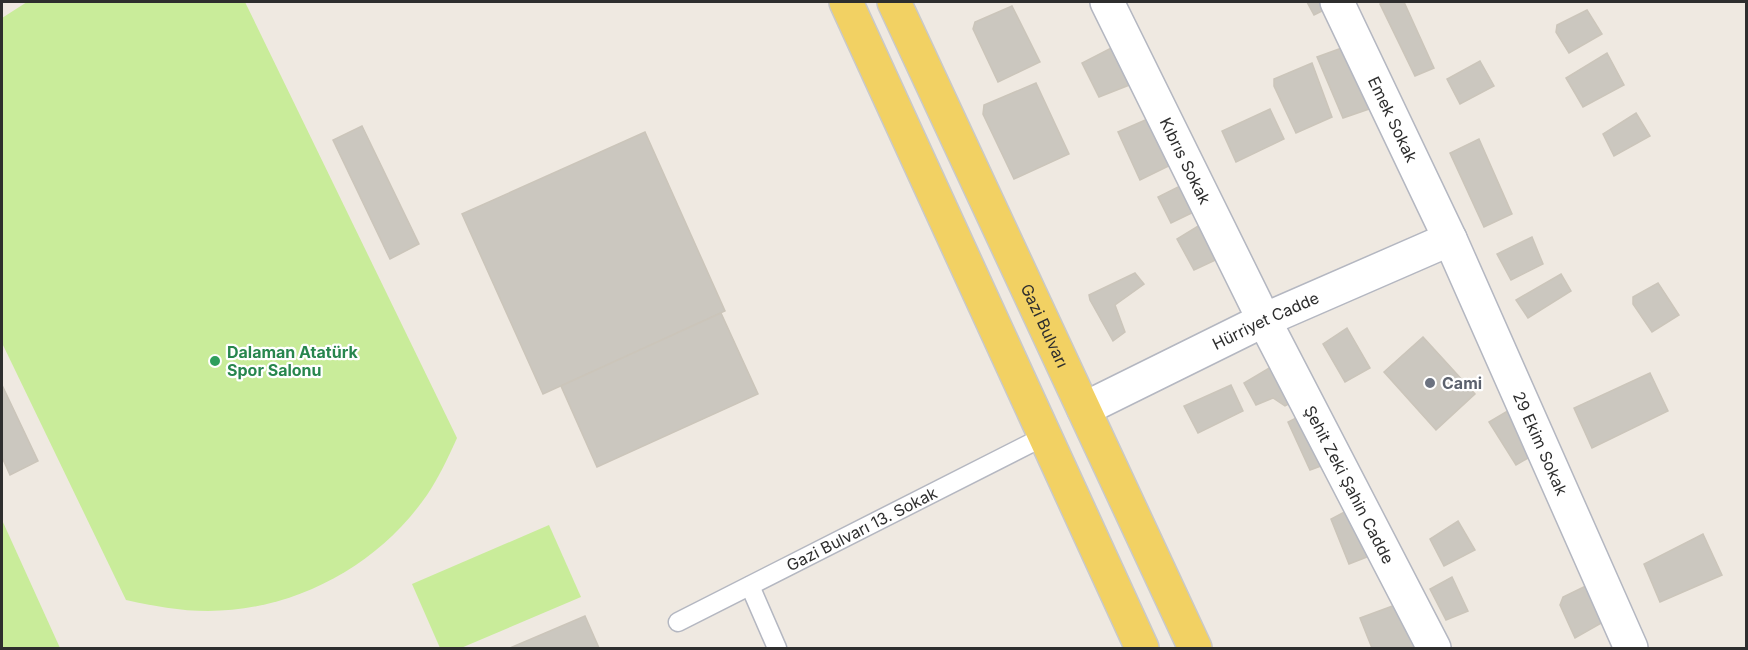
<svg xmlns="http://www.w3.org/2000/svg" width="1748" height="650" viewBox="0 0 1748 650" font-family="Inter,sans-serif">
<rect width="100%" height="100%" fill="#efe9e1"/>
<g fill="#c9ec9a">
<path d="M 27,2 L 245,2 L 457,438 C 448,458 439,477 427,495 C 378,566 294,611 208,611 C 180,611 153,606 126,600 L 2,343 L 2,18 Z"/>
<polygon points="2,520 60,648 2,648"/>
<polygon points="549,525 581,597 461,648 440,648 412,584"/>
</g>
<g fill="#cbc7bf" stroke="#cbc5ba" stroke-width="1.5">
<polygon points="1307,2 1333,2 1334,5 1314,15"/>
<polygon points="1384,2 1404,2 1434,68 1415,76 1380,4"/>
<polygon points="1012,6 1040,62 998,82 973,29 975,22"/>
<polygon points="1587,10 1602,34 1569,53 1556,32 1557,25"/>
<polygon points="1119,44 1137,82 1099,97 1082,63"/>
<polygon points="1350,45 1375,107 1343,118 1317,57"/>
<polygon points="1607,53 1624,85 1583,107 1566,78"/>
<polygon points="1480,61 1494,86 1460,104 1447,79"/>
<polygon points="1312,63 1332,117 1296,133 1274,86 1274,79"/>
<polygon points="1036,83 1069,154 1014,179 983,114 984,105"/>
<polygon points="1270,109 1284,139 1236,162 1222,131"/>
<polygon points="1636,113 1650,136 1614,156 1603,134"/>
<polygon points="1159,114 1181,160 1140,180 1118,132"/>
<polygon points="362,126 419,244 390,259 333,140"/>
<polygon points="645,132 725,311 543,394 462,214"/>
<polygon points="1479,139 1512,214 1484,227 1450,153"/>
<polygon points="1184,184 1196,211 1171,223 1158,197"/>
<polygon points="1203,223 1220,258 1194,270 1177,239"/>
<polygon points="1532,237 1543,264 1511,280 1497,254"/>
<polygon points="1135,273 1144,284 1115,305 1125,332 1113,341 1090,300 1089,295"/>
<polygon points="1561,274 1571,291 1528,318 1516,300"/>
<polygon points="1658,283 1679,315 1652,332 1633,304 1633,297"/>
<polygon points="721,313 758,394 597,467 561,386"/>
<polygon points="1347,328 1370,368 1345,382 1323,344"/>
<polygon points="1423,337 1475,394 1436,430 1384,372"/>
<polygon points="1283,360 1302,397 1285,406 1273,398 1256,405 1244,383"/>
<polygon points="1650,373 1668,411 1592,448 1574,408"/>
<polygon points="2,385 38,461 10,475 2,457"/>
<polygon points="1231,385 1243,411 1198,433 1184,406"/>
<polygon points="1516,406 1542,450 1516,465 1489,422"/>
<polygon points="1306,413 1329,463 1310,470 1288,422"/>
<polygon points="1354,507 1372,555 1349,564 1331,519"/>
<polygon points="1458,521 1475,550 1444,566 1430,539"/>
<polygon points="1703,534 1722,575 1660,602 1644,564"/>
<polygon points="1452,577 1468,611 1446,620 1430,589"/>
<polygon points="1594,582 1612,617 1575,638 1560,605 1563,597"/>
<polygon points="1398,604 1415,646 1409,648 1372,648 1360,618"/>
<polygon points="585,616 599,648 510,648"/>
</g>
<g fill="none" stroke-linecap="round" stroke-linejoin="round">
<defs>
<g id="lane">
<polyline points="750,586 777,648"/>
<path id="s1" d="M 678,622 L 1045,436"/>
</g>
<g id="street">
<path id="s2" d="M 1107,2 L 1264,320 L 1434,648"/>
<path id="s3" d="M 1337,2 L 1450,239 L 1631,648"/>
<path id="s4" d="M 1084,409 L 1264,320 L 1450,239"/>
</g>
<g id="primary">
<polyline points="846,2 1142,648"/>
<path id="s5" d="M 894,2 L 1195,648"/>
</g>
</defs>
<use href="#lane" stroke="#b4b7c1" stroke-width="21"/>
<use href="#street" stroke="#b4b7c1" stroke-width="36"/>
<use href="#primary" stroke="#c9c9c9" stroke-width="36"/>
<use href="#lane" stroke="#fff" stroke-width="18"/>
<use href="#street" stroke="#fff" stroke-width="33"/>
<use href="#primary" stroke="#f2d163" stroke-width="33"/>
</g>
<circle fill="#2e9e5b" stroke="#fff" stroke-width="2" cx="215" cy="361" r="6"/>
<circle fill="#6b7280" stroke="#fff" stroke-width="2" cx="1430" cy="383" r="6"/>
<g text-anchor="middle" stroke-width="4.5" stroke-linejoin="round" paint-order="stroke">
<g font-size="16" fill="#2e2e2e" stroke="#fff">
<text dy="6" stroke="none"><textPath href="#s3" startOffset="130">Emek Sokak</textPath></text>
<text dy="6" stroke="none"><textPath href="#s2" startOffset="177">Kıbrıs Sokak</textPath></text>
<text dy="6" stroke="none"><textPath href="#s4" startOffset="202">Hürriyet Cadde</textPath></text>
<text dy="6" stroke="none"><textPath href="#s5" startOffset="357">Gazi Bulvarı</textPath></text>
<text dy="6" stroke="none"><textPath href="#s3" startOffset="486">29 Ekim Sokak</textPath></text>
<text dy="6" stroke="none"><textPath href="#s2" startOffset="540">Şehit Zeki Şahin Cadde</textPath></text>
<text dy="6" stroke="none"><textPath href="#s1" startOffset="206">Gazi Bulvarı 13. Sokak</textPath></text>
</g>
<g font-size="16" font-weight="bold" fill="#27864d" stroke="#fff" text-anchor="start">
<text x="227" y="358">Dalaman Atatürk<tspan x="227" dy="18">Spor Salonu</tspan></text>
</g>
<g font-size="16" font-weight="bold" fill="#5b616d" stroke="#fff" text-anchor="start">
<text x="1442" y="389">Cami</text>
</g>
</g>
<rect width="1748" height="650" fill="none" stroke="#2e2e2e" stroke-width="6"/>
</svg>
